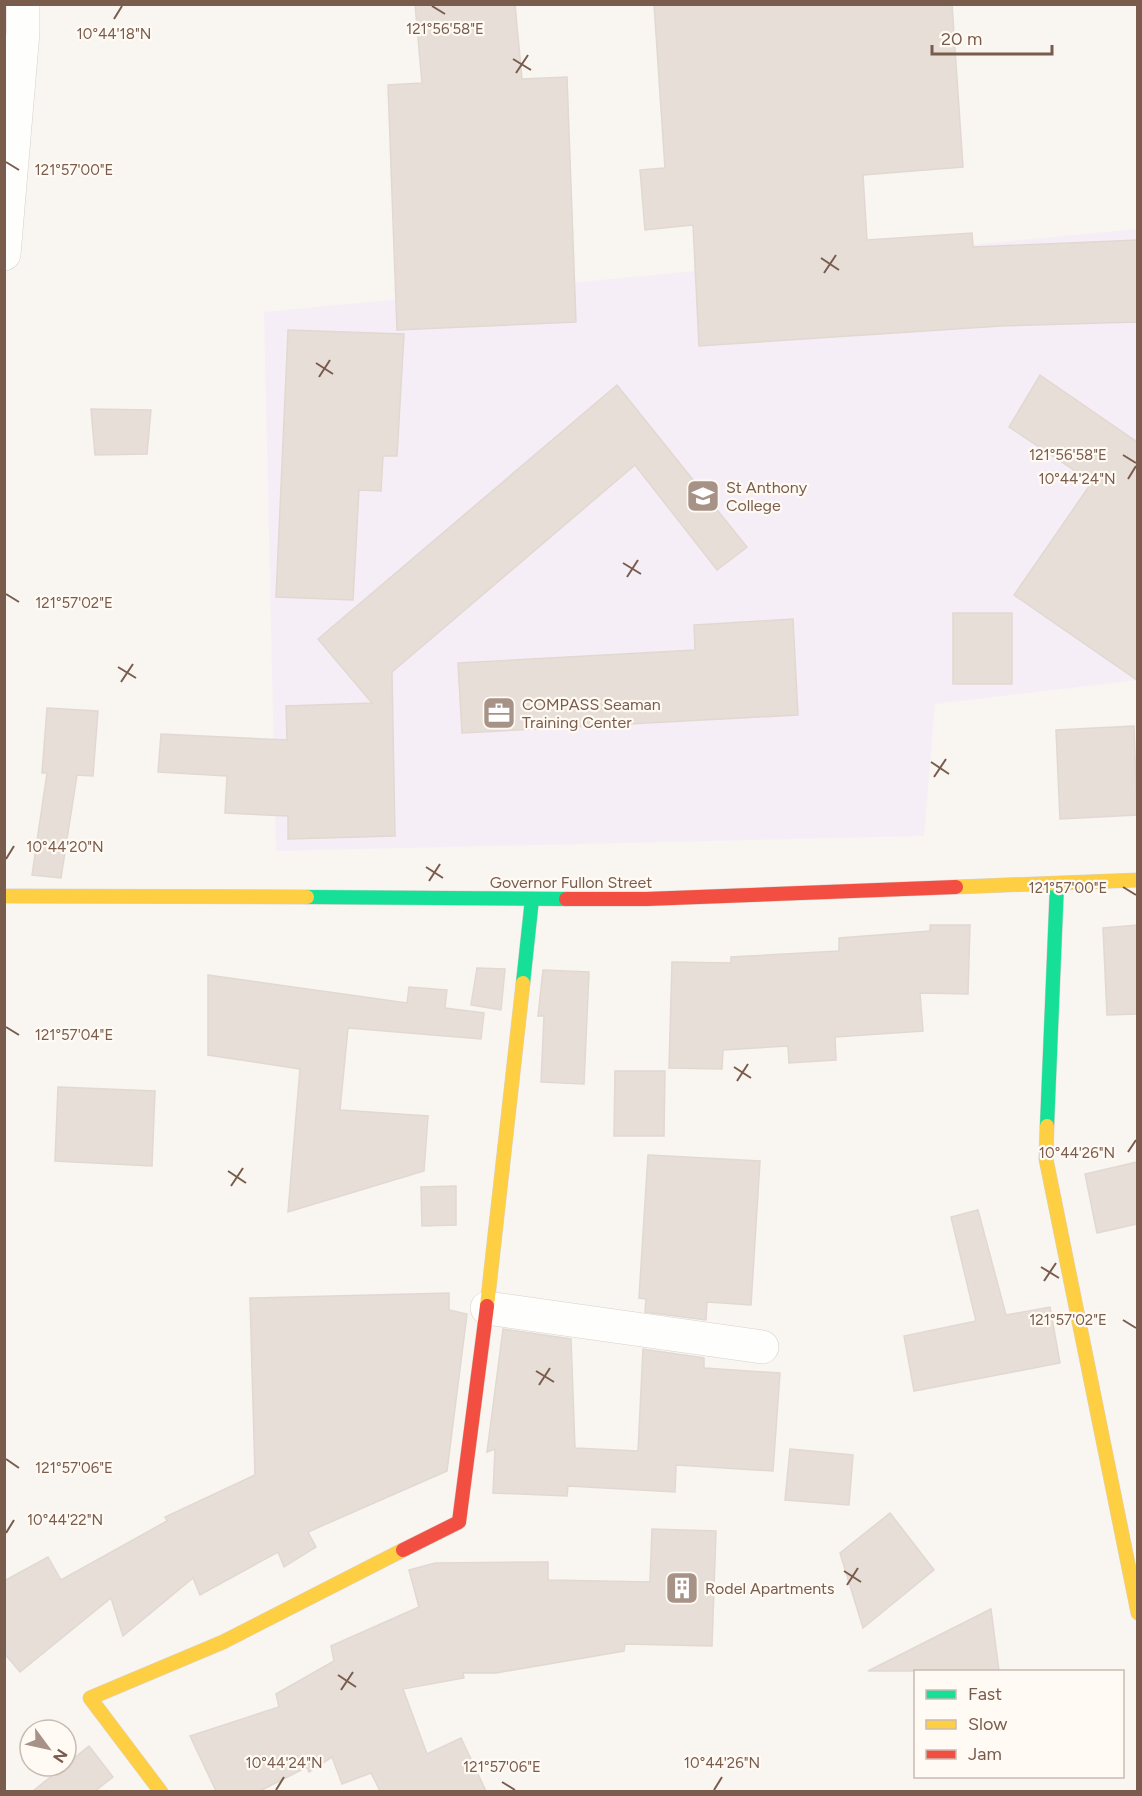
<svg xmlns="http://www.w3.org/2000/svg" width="1142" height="1796" viewBox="0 0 1142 1796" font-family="Figtree,sans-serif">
<rect width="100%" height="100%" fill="#f9f5f0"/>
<polygon fill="#f6eef6" points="1137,229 1137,680 935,704 924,836 276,851 264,312"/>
<g fill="#e6ded7" stroke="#e2d8d2" stroke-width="1.5">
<polygon points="415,4 515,4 522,79 567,77 576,322 397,330 388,85 422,83"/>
<polygon points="654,4 952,4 963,167 863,175 867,240 972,233 973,247 1137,240 1137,322 1001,326 699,346 693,225 645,230 640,170 665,168"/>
<polygon points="288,330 404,334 397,456 383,456 381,491 359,490 353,600 276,597"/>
<polygon points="1040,375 1137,442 1137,680 1014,595 1092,482 1009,427"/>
<polygon points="617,385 747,547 717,570 635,465 392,672 395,836 288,839 288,816 225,813 227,776 158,772 161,734 287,740 286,706 372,703 318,639"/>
<polygon points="91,409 151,410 147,454 95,455"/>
<rect x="953" y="613" width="59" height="71"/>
<polygon points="793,619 798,715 462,733 458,663 695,650 694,625"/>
<polygon points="47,708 98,711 93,776 77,775 61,878 32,875 47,773 42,773"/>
<polygon points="1134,726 1137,815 1060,819 1056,730"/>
<polygon points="930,925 970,925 968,994 920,993 923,1031 835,1037 836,1060 789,1063 788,1046 723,1050 722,1069 669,1068 672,962 731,963 731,957 839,951 839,938 930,931"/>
<polygon points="1137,925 1137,1014 1107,1015 1103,928"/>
<polygon points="477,968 505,969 501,1010 471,1005"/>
<polygon points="543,970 589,972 584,1084 541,1082 544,1016 538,1016"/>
<polygon points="208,975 407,1003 409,987 447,990 445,1008 484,1013 481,1039 348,1028 340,1110 428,1116 424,1171 288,1212 300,1069 208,1055"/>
<polygon points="615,1071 665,1071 664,1136 614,1136"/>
<polygon points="58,1087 155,1091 152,1166 55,1161"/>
<polygon points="648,1155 760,1161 751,1305 707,1302 706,1320 645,1312 646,1299 639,1298"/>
<polygon points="1137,1162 1137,1224 1097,1233 1085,1174"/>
<polygon points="456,1186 456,1225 422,1226 421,1187"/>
<polygon points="978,1210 1006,1315 1050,1307 1060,1363 914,1391 904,1336 976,1321 951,1217"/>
<polygon points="449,1293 449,1310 467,1314 447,1471 308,1532 316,1547 284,1567 278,1552 200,1595 193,1578 123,1636 111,1598 20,1672 4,1653 4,1581 48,1557 61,1580 167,1521 165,1517 255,1475 250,1298"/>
<polygon points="503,1329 571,1339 575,1448 638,1451 643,1349 704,1358 704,1368 780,1373 773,1471 676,1465 675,1492 568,1486 567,1496 493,1493 495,1449 487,1452"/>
<polygon points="790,1449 853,1455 849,1505 785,1500"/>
<polygon points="890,1513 934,1570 863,1628 840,1553"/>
<polygon points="652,1529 716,1531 712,1646 625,1644 624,1651 496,1673 463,1673 464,1678 403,1689 427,1754 461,1738 486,1791 380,1791 371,1773 342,1784 332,1757 309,1772 307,1767 260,1791 216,1791 190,1736 279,1707 276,1694 334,1661 331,1646 419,1607 409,1570 435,1563 548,1562 548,1580 650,1582"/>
<polygon points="991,1609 999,1671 868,1671"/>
<polygon points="89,1746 113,1777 95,1791 33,1791"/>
</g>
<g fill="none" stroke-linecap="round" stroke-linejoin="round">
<defs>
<g id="street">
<polyline points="4,254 23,32 23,4"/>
<polyline points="487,1308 762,1347"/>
</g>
<g id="fast">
<polyline points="307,897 566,899"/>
<polyline points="523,983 532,899"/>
<polyline points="1047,1126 1057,884"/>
</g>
<g id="slow">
<polyline points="956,887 1138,880"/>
<polyline points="4,896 307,897"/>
<polyline points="1047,1126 1046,1159 1138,1613"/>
<polyline points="487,1306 523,983"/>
<polyline points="161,1792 90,1698 223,1642 403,1550"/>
</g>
<g id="jam">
<polyline points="566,899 646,899 956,887"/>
<polyline points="403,1550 459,1522 487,1306"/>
</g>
</defs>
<use href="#street" stroke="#d7d1cb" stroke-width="34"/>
<use href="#fast" stroke="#d9d2cb" stroke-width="15"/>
<use href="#slow" stroke="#d9d2cb" stroke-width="15"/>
<use href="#jam" stroke="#d9d2cb" stroke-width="15"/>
<use href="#street" stroke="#fefefd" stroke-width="33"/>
<use href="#fast" stroke="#16e098" stroke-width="14"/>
<use href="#slow" stroke="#ffcf43" stroke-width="14"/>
<use href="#jam" stroke="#f24e42" stroke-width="14"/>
</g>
<path fill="none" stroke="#7a5c4d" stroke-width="2" d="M 432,6 L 445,14M 114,19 L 122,6M 513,59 L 531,70M 516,73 L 528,55M 6,162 L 19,170M 821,258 L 839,270M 824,273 L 836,255M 316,363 L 333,374M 319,377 L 330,360M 1123,455 L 1136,463M 1128,479 L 1136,466M 623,563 L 641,574M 627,577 L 638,560M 6,594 L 19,602M 118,667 L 136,678M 121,682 L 133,664M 931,762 L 949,774M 934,777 L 946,759M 6,859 L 14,846M 426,867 L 443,878M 429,881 L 440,864M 1123,887 L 1136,895M 6,1027 L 19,1035M 734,1067 L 751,1078M 737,1081 L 748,1064M 1128,1152 L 1136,1140M 228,1171 L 246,1183M 231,1186 L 243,1168M 1041,1267 L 1059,1278M 1044,1281 L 1056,1263M 1123,1320 L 1136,1328M 536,1371 L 554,1382M 539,1385 L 550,1368M 6,1459 L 19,1468M 6,1533 L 14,1520M 844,1571 L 861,1582M 847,1585 L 858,1568M 338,1675 L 356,1687M 341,1690 L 353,1672M 502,1782 L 515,1790M 276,1790 L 284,1777M 714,1790 L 722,1777"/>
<defs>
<symbol id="university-square" viewBox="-11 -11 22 22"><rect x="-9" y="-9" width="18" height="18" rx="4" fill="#a69286" stroke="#fffaf3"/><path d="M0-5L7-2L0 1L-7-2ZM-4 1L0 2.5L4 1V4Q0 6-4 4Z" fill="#fff"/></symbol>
<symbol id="office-square" viewBox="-11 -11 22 22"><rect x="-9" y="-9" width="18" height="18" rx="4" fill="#a69286" stroke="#fffaf3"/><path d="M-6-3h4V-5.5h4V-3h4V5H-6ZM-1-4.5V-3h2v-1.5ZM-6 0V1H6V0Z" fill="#fff"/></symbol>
<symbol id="building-square" viewBox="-11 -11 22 22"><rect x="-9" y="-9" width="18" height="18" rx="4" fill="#a69286" stroke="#fffaf3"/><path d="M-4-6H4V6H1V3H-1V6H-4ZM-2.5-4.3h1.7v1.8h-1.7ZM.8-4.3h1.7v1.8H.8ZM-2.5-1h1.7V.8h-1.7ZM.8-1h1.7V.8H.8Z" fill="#fff"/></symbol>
</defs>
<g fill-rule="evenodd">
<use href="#university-square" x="684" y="477" width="38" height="38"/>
<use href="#office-square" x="480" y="694" width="38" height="38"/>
<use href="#building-square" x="663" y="1569" width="38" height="38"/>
</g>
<g text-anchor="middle" stroke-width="4.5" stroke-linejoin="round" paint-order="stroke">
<g font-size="16" fill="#7a5c4d" stroke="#fffaf3" text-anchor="start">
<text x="726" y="493">St Anthony<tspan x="726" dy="18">College</tspan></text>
<text x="522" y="710">COMPASS Seaman<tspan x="522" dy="18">Training Center</tspan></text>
<text x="705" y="1594">Rodel Apartments</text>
</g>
<g font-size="16" fill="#7a5c4d" stroke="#fffaf3">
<text x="571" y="888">Governor Fullon Street</text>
</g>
</g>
<g font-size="15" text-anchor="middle" fill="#7a5c4d" stroke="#fffaf3" stroke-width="4.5" stroke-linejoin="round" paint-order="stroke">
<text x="445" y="34">121°56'58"E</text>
<text x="114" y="39">10°44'18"N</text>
<text x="74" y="175">121°57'00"E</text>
<text x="1068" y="460">121°56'58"E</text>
<text x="1077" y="484">10°44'24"N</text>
<text x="74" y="608">121°57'02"E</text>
<text x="65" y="852">10°44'20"N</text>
<text x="1068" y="893">121°57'00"E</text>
<text x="74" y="1040">121°57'04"E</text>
<text x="1077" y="1158">10°44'26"N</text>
<text x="1068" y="1325">121°57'02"E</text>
<text x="74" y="1473">121°57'06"E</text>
<text x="65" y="1525">10°44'22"N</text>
<text x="284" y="1768">10°44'24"N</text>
<text x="722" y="1768">10°44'26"N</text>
<text x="502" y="1772">121°57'06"E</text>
</g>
<rect width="1142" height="1796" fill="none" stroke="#7a5c4d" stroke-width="12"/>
<rect x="914" y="1670" width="210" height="108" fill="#fffaf3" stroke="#cabbb1" stroke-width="1.5"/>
<rect x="926" y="1690" width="30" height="9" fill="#16e098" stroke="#cabbb1" stroke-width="1.5"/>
<text x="968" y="1700" font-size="18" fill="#7a5c4d">Fast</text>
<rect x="926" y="1720" width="30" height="9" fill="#ffcf43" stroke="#cabbb1" stroke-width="1.5"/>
<text x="968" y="1730" font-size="18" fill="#7a5c4d">Slow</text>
<rect x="926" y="1750" width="30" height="9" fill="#f24e42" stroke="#cabbb1" stroke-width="1.5"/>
<text x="968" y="1760" font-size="18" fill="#7a5c4d">Jam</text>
<g transform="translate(48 1748) rotate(123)"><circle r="28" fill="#fffaf3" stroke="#cabbb1" stroke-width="1.5"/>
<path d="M0-4.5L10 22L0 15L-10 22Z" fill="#a69286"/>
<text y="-9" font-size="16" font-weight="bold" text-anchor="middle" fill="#7a5c4d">N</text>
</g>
<path d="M932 45v9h120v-9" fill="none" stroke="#7a5c4d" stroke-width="3"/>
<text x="941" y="45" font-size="18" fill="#7a5c4d" stroke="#fffaf3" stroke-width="4.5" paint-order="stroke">20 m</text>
</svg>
